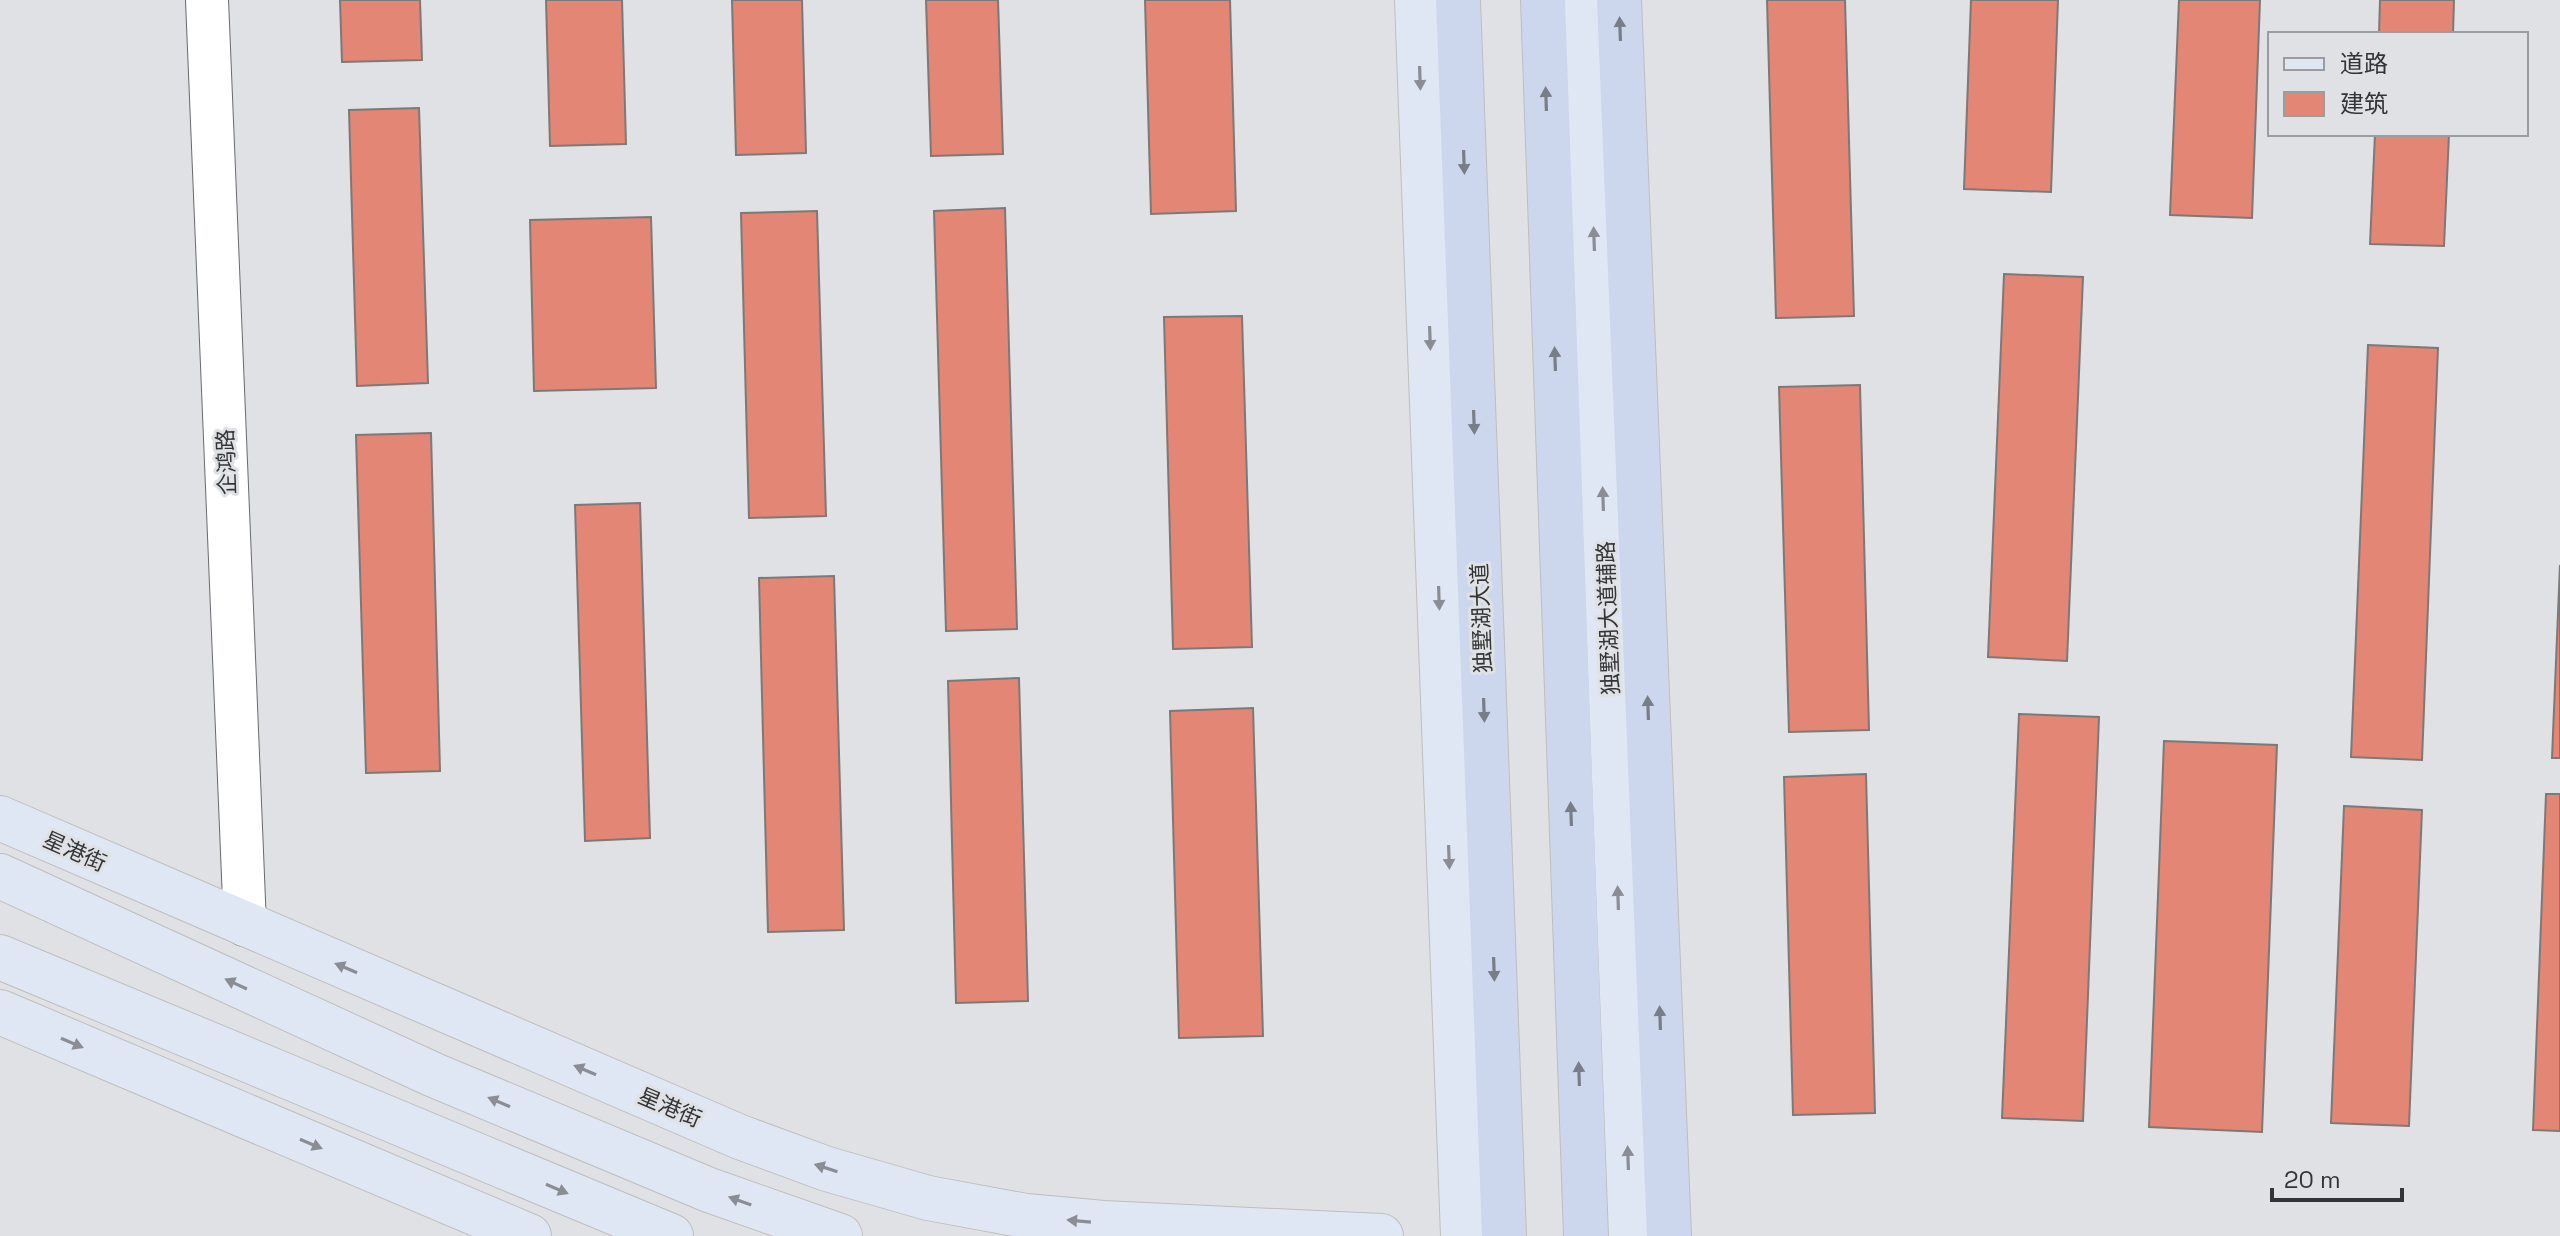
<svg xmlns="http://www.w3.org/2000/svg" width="2560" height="1236" viewBox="0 0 2560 1236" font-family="'Space Grotesk','Noto Sans SC',sans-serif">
<rect width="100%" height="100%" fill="#dfe1e4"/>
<g fill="#e48675" stroke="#7c7978" stroke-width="2">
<polygon points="340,0 420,0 422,60 342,62"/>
<polygon points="546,0 622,0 626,144 550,146"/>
<polygon points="732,0 802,0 806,153 736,155"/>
<polygon points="926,0 998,0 1003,154 931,156"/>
<polygon points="1145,0 1230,0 1236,211 1151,214"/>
<polygon points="1767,0 1845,0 1854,316 1776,318"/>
<polygon points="1971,0 2058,0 2051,192 1964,189"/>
<polygon points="2179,0 2260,0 2252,218 2170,215"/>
<polygon points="2380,0 2454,0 2453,34 2379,34"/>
<polygon points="419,108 428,383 357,386 349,110"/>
<polygon points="2375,134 2449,134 2444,246 2370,244"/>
<polygon points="1005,208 1017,629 946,631 934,211"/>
<polygon points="817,211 826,516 749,518 741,213"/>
<polygon points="651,217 656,388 534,391 530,220"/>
<polygon points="2004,274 2083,277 2067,661 1988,657"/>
<polygon points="1242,316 1252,647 1173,649 1164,317"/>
<polygon points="2368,345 2438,348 2422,760 2351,757"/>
<polygon points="1860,385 1869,730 1789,732 1779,387"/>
<polygon points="431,433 440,771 366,773 356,435"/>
<polygon points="640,503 650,838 585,841 575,505"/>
<polygon points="2560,565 2560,758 2552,758"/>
<polygon points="834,576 844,930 768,932 759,578"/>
<polygon points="1019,678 1028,1001 956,1003 948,681"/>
<polygon points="1253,708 1263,1036 1179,1038 1170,711"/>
<polygon points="2019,714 2099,717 2083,1121 2002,1118"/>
<polygon points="2164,741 2277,745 2262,1132 2149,1127"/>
<polygon points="1866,774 1875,1113 1793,1115 1784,777"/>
<polygon points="2546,794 2560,794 2560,1131 2533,1130"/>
<polygon points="2344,806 2422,810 2409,1126 2331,1123"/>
</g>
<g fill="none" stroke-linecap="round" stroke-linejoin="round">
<defs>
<polyline id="minor" points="207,0 245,925"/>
<g id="major">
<polyline points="1417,0 1463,1236"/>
<polyline points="1585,0 1631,1236"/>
<polyline points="0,818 740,1137 827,1169 883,1185 928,1198 1026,1216 1103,1223 1381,1236"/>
<polyline points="0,876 434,1075 709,1190 840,1236"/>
<polyline points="0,957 671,1236"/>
<polyline points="0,1012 529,1236"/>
</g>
<g id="highway">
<polyline points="1458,0 1504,1236"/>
<polyline points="1543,0 1586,1236"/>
<polyline points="1619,0 1669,1236"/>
</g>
</defs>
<use href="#minor" stroke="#686a6c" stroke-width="44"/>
<use href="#major" stroke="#bebebe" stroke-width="46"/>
<use href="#highway" stroke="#bebebe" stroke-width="46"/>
<use href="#minor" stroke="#fff" stroke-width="42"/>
<use href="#major" stroke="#e0e7f4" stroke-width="44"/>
<use href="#highway" stroke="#ccd7ed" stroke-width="44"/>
</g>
<defs><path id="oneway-solid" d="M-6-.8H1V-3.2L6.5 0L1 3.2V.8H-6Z" transform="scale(2)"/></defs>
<g fill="#787d88">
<use href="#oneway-solid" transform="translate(1620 29) rotate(-92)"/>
<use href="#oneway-solid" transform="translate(1546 99) rotate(-92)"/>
<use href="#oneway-solid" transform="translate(1464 162) rotate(88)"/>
<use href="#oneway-solid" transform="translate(1555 359) rotate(-92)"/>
<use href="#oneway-solid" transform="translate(1474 422) rotate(88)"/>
<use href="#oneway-solid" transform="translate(1648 708) rotate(-92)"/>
<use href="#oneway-solid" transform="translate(1484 710) rotate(88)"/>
<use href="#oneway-solid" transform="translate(1571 814) rotate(-92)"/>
<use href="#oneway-solid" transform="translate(1494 969) rotate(88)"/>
<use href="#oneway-solid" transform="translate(1660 1018) rotate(-92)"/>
<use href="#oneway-solid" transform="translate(1579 1074) rotate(-92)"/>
</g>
<g fill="#8a8e94">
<use href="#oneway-solid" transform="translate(1420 78) rotate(88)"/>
<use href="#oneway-solid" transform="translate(1594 239) rotate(-92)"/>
<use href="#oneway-solid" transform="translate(1430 338) rotate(88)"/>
<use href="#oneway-solid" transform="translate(1603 499) rotate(-92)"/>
<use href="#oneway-solid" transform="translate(1439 598) rotate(88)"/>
<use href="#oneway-solid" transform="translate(1449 857) rotate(88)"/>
<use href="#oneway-solid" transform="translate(1618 898) rotate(-92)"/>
<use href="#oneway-solid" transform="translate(346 968) rotate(-157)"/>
<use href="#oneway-solid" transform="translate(236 984) rotate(-155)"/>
<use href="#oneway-solid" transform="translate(72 1043) rotate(23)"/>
<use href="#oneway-solid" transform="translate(585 1070) rotate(-157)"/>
<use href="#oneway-solid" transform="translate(499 1102) rotate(-157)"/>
<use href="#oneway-solid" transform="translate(311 1144) rotate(23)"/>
<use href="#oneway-solid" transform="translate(1628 1158) rotate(-92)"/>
<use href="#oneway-solid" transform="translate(826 1168) rotate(-162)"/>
<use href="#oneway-solid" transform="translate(557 1189) rotate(23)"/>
<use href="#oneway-solid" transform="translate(740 1201) rotate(-160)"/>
<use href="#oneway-solid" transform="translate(1079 1221) rotate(-175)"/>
</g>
<g text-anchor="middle" stroke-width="6" stroke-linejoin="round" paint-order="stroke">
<g font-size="22" fill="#333435" stroke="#dfe1e4">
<text transform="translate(226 462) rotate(-92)" y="8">企鸿路</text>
<text transform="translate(1481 618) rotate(-92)" y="8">独墅湖大道</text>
<text transform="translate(1608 618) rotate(-92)" y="8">独墅湖大道辅路</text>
<text transform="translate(75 851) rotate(24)" y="8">星港街</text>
<text transform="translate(670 1107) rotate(23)" y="8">星港街</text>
</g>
</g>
<rect x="2268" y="32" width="260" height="104" fill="#dfe1e4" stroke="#9a9c9e" stroke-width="2"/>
<rect x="2284" y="58" width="40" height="12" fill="#e0e7f4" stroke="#9a9c9e" stroke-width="2"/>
<text x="2340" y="72" font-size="24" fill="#333435">道路</text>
<rect x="2284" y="92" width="40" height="24" fill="#e48675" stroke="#9a9c9e" stroke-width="2"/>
<text x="2340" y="112" font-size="24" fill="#333435">建筑</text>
<path d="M2272 1188v12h130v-12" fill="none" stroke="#333435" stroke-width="4"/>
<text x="2284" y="1188" font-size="24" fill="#333435" stroke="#dfe1e4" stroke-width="6" paint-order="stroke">20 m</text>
</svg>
